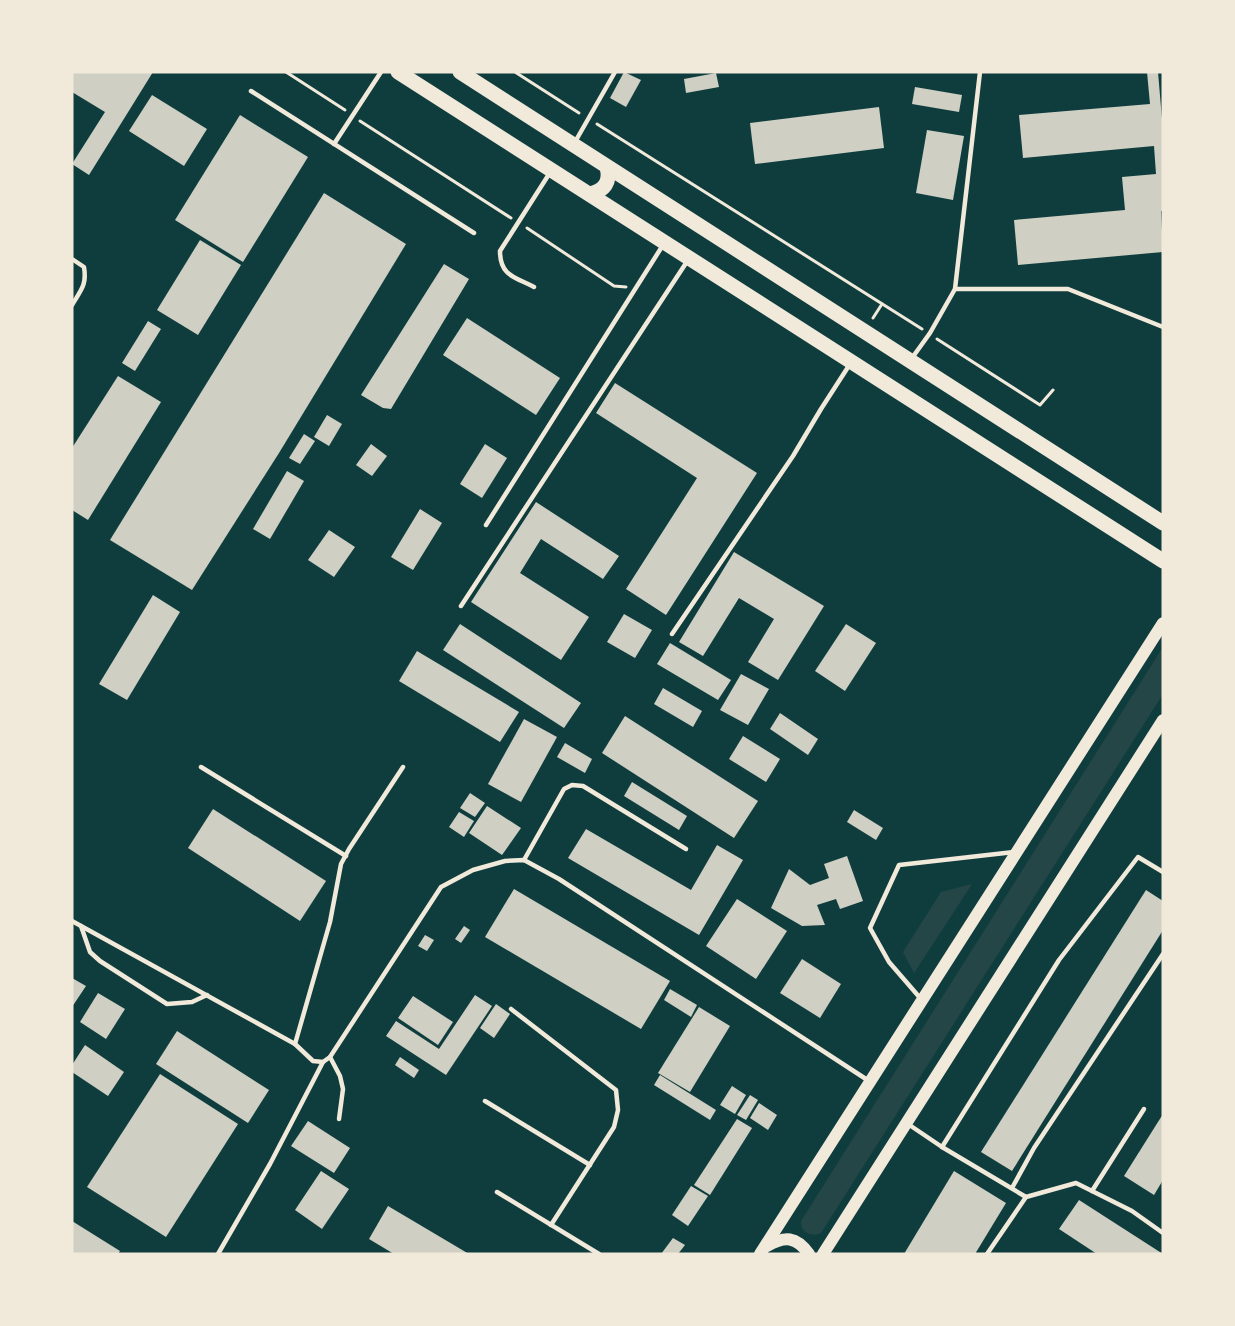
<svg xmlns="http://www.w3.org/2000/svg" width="1235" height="1326" viewBox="0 0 1235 1326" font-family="Literata,serif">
<rect width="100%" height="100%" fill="#0f3d3e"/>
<g fill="#244646">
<path d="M 1163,647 L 1163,694 L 821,1233 C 811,1237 800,1233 801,1221 Z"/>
<polygon points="972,884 914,973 903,952 941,892"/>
</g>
<g fill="#cfcfc3">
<polygon points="72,72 153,72 89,175 72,164 105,112 72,92"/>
<polygon points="624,72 641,80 626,107 610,98"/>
<polygon points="1147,72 1158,72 1163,131 1163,211 1161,211 1163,252 1018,265 1014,220 1125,210 1122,177 1156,174 1154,146 1023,158 1019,115 1150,104"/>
<polygon points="716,73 719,87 686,93 684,79"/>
<polygon points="915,87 962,95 959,112 912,104"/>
<polygon points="152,95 207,129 184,166 129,131"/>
<polygon points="879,107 884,148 755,164 750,123"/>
<polygon points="240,115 308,157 243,262 175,220"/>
<polygon points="927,130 964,136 953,200 916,193"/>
<polygon points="324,193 406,244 279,453 192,590 110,540"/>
<polygon points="200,240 241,265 198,335 157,310"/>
<polygon points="444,264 469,279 391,409 383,408 361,395"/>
<polygon points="467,318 560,378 536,415 443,355"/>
<polygon points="148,321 161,329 135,371 122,363"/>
<polygon points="118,376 161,402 88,520 72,510 72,448"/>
<polygon points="615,383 757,473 666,615 626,589 697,478 596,413"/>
<polygon points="327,415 342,424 329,446 314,437"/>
<polygon points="304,434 315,441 300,464 289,458"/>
<polygon points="371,444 387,456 372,476 356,465"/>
<polygon points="485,444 507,458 482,498 460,484"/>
<polygon points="287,471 304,481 270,539 253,529"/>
<polygon points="536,502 619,556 603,579 541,539 520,573 589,617 561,660 471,602"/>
<polygon points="420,509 442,523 413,570 391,557"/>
<polygon points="329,530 355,547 334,577 308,560"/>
<polygon points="734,552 824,606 778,680 748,662 774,619 739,598 703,656 679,642"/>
<polygon points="153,595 180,612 127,700 99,684"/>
<polygon points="624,614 652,630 635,658 607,642"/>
<polygon points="460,624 581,703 564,728 443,650"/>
<polygon points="846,624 876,643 845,691 815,671"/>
<polygon points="670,643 731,680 718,700 657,664"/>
<polygon points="417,651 519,712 500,742 399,681"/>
<polygon points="741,674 769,689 748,725 720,710"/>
<polygon points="663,688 702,711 693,727 654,704"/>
<polygon points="780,713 818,739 808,755 770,729"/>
<polygon points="625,716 758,801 734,838 602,753"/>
<polygon points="524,719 557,737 521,802 488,784"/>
<polygon points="743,736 780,759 766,782 729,759"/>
<polygon points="565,743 592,759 585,773 557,757"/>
<polygon points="632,782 687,816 679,830 624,796"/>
<polygon points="470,793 485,803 475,817 460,808"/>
<polygon points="487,806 521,828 502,855 469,833"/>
<polygon points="213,809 326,881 300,921 188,848"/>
<polygon points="854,810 883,828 876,840 847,822"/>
<polygon points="459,812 474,821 464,837 449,827"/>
<polygon points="586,829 691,890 717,845 743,860 699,935 568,858"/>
<polygon points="847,856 863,901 840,909 836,899 817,905 825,925 802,926 771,908 789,869 810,885 829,878 824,864"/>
<polygon points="514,889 670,981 641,1029 485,937"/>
<polygon points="1146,890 1163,901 1163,930 1012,1171 981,1152"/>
<polygon points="737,899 787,931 756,979 706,946"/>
<polygon points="464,926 470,930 461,943 455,939"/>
<polygon points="425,935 434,940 427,951 418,946"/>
<polygon points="802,959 841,984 820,1018 780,993"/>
<polygon points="72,978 86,986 72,1007"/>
<polygon points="670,989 697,1005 691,1017 664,1000"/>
<polygon points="98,993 125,1009 106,1039 80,1022"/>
<polygon points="475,995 492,1006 446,1075 386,1036 396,1021 439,1049"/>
<polygon points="413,996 453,1022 438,1045 398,1018"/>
<polygon points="496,1004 510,1014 494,1038 480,1028"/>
<polygon points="699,1007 730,1026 690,1092 658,1073"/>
<polygon points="177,1031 269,1090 248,1123 156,1064"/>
<polygon points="85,1045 124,1072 108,1096 72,1072 72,1065"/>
<polygon points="400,1057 419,1070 414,1078 395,1065"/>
<polygon points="160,1074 238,1124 166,1237 87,1187"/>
<polygon points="660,1075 716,1110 710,1120 654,1085"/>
<polygon points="732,1086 746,1095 735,1114 720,1105"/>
<polygon points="750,1095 758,1100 746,1120 737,1115"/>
<polygon points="759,1103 777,1115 768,1130 750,1118"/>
<polygon points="1163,1114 1163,1180 1154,1195 1124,1176"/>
<polygon points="737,1119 752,1128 710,1195 694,1185"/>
<polygon points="308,1121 350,1148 334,1173 291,1146"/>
<polygon points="321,1171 349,1189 322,1229 295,1210"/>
<polygon points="954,1171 1006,1203 975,1254 904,1254"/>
<polygon points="691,1186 708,1196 688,1226 672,1215"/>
<polygon points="1079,1200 1163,1254 1097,1254 1059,1229"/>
<polygon points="388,1206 469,1254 394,1254 369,1239"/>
<polygon points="72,1221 120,1251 118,1254 75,1254 72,1252"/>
<polygon points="673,1238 685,1245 678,1254 661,1254"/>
</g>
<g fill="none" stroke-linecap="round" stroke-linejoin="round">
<g stroke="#f1e9da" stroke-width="3">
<polyline points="286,72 345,110"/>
<polyline points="515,72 579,113"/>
<polyline points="360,121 511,218"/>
<polyline points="597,124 922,329"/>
<polyline points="527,228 614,286 626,287"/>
<polyline points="873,318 882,304"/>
<polyline points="937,339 1040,405 1053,390"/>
</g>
<g stroke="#f1e9da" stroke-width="4.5">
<polyline points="251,91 474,233"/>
<polyline points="575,142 615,72"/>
<polyline points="334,144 381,72"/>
<path d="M 72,259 L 84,267 C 87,285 81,290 72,305"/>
<path d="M 534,287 C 515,277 500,276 500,251 L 551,171"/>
<polyline points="955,289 1068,289 1163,327"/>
<polyline points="912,358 930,333 955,289 980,72"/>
<polyline points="486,525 663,245"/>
<polyline points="461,606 688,260"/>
<polyline points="672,634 793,456 821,409 850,364"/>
<polyline points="201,767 346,856"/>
<polyline points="524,860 564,789 572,785 583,786 686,849"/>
<polyline points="72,921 295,1044 313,1061 323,1062 330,1057 441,887 473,870 505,861 524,860 559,879 869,1081"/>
<polyline points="81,926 90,952 100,961 167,1004 192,1002 207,995"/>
<polyline points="921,999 889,962 870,928 899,865 1014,852"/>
<polyline points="511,1009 616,1090 618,1110 614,1127 551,1225"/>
<polyline points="295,1044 330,922 341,864 349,849 403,767"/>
<polyline points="330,1057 340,1076 343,1089 339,1119"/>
<polyline points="485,1101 590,1165"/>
<polyline points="908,1124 942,1147 1026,1197 1076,1183 1132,1211 1163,1233"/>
<polyline points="942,1147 1059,960 1138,857 1163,872"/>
<polyline points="1012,1188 1034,1148 1163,954"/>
<polyline points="1092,1191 1144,1109"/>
<polyline points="497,1192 599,1254"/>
<polyline points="218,1254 270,1164 323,1062"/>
<polyline points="987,1254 1026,1197"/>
</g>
<g stroke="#f1e9da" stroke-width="12">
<path d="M 767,1246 C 785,1236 796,1236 809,1254"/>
<polyline points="760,1254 1163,623"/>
<polyline points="823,1254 1163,720"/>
</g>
<g stroke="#f1e9da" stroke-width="15">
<polyline points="398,72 1163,561"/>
<polyline points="460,72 1163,523"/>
<path d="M 590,194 C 604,191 611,182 607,167"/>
</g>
</g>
<rect width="1235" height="1326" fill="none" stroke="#f1e9da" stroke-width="147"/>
</svg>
